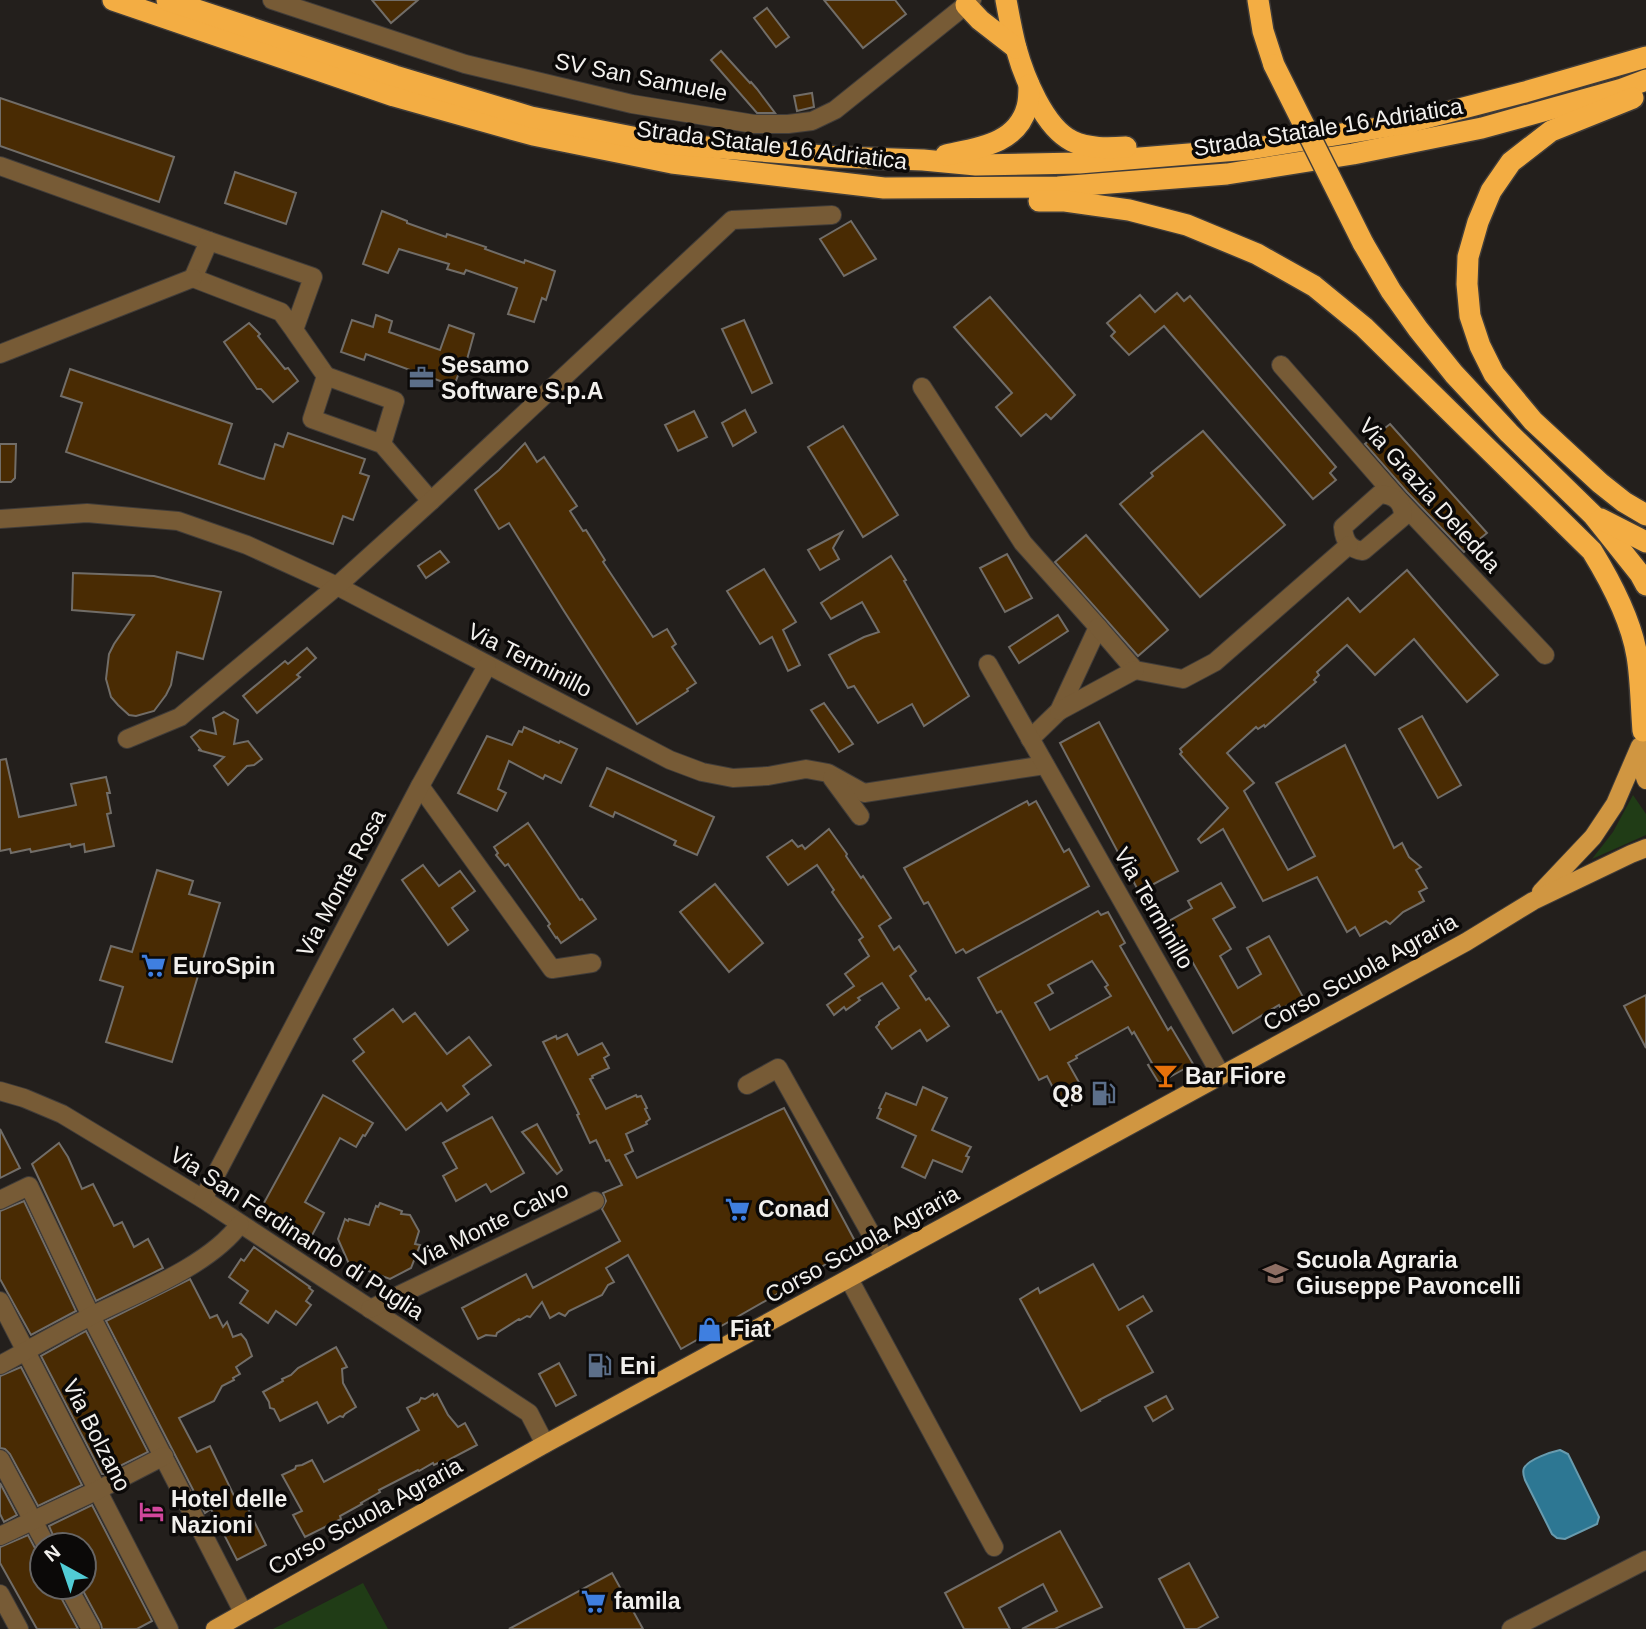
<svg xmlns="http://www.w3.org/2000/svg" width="1646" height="1629" viewBox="0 0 1646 1629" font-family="Helvetica,sans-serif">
<rect width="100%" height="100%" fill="#231f1c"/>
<g fill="#203c16">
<polygon points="1633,795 1646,814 1646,835 1592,859 1613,832"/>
<polygon points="363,1583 388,1629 273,1629"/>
</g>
<path fill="#2d7793" stroke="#689bae" stroke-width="2" d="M 1560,1450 L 1568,1454 L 1599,1517 L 1597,1524 L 1565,1539 L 1557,1538 L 1552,1534 L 1525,1480 C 1524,1477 1522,1472 1524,1468 C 1529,1459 1551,1452 1560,1450 Z"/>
<g fill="#492b03" stroke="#716d68" stroke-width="2" fill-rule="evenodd">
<polygon points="372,0 418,0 391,23"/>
<polygon points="824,0 895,0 906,14 863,48"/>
<polygon points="767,8 789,37 776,47 754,18"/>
<polygon points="721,51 750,83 751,82 757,89 775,113 757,113 711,60"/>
<polygon points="812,93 814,107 797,111 794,96"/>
<polygon points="0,98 174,157 159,202 0,146"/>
<polygon points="235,172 296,193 286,224 225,203"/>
<polygon points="382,211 407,221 407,223 446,237 447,234 486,247 485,249 524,263 525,260 555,271 546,300 542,298 534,322 508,314 517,288 466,270 464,274 447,269 449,264 399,249 388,273 363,264"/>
<polygon points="851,221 876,259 844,276 820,239"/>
<polygon points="1177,293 1184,301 1190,296 1336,467 1330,473 1336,480 1313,499 1164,326 1129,355 1111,336 1115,332 1107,323 1140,295 1155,312"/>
<polygon points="990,297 1075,395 1051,419 1046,414 1021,436 996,407 1012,393 954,327"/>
<polygon points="376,315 392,321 389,332 440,350 449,325 474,334 466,363 463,362 454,386 366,354 364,360 341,352 352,320 373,327"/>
<polygon points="744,320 772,383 752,393 722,329"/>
<polygon points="249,323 260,334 258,336 285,369 288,368 298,381 273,402 261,389 257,389 224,342"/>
<polygon points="70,369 232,424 219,464 259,478 264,479 275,444 283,447 288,433 365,459 360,473 369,476 353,520 343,516 333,544 66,452 82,403 61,396"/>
<polygon points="745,410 756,432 733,446 722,423"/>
<polygon points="694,411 707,437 678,451 665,425"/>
<polygon points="1390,424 1487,533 1464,552 1407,492 1365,444"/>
<polygon points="843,426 898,515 863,537 808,447"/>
<polygon points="1203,431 1285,525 1200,597 1120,504 1153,476 1151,473"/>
<polygon points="525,443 537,462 544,457 577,506 570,511 583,531 586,530 605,560 603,562 653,637 667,629 676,644 672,647 696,683 687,689 688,691 637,724 564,611 509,523 499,529 475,490 499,470"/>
<polygon points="0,444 16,444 15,478 11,482 0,482"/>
<polygon points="842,532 833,548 839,559 820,570 808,550"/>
<polygon points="1086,535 1168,630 1138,656 1055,562"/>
<polygon points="440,551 449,562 426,578 418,566"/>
<polygon points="1007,554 1032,598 1005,612 980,568"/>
<polygon points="891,556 906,580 904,581 969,696 924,726 912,704 878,723 854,686 848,688 829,655 864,637 879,632 862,602 831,619 821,603"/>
<polygon points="764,569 796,622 783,630 800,665 788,671 772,637 760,644 727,591"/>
<polygon points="1407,570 1498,675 1467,702 1414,639 1375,675 1347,645 1317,672 1319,675 1314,680 1316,682 1265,727 1264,725 1258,729 1256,727 1227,753 1254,783 1244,791 1288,870 1315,856 1276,783 1345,745 1394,848 1402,843 1409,857 1421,867 1416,870 1427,888 1419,892 1424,901 1403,912 1390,924 1386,921 1360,936 1355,927 1347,932 1317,877 1263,901 1223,829 1201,843 1198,839 1228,808 1180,754 1182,752 1180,749 1348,598 1360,612"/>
<polygon points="73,573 154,576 221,592 203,659 177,652 171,685 166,695 154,711 136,716 129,715 118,705 111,697 106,679 109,654 114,644 134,615 72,610"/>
<polygon points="1058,615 1068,631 1019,663 1009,647"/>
<polygon points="307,648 316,658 297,675 300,677 257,713 243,696 285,661 288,664"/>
<polygon points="824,703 853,744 839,752 811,710"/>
<polygon points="224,712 238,720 234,744 248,741 262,759 254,765 247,766 228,785 214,766 224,757 198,750 201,750 191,737 200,730 216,734 213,718"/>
<polygon points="1422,716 1461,785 1438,798 1399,729"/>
<polygon points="1099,722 1178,871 1139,892 1060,743"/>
<polygon points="524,727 559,743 560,741 577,749 561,783 545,775 543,779 509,761 498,789 506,793 497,811 458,793 487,736 512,745 519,731 522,732"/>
<polygon points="6,759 19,817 76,805 71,784 106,777 110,793 107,793 111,813 107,814 114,846 85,852 84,844 71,847 70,844 31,852 30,849 11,853 10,849 0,851 0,760"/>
<polygon points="607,768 714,817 697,855 674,845 676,841 615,812 613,817 590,806"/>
<polygon points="1027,801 1029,805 1036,801 1064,852 1069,849 1089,886 966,953 963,949 956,953 928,902 924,904 904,868"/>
<polygon points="528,823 580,900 582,899 596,919 561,943 557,937 556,938 548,926 550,924 510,867 508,864 505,866 496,855 498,853 494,847"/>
<polygon points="829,829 847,854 846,856 861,878 863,876 891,918 879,926 894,950 899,946 916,971 910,976 926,1000 929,998 949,1026 927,1041 920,1030 892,1049 876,1027 879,1024 879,1022 899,1008 882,983 858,998 860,1000 846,1010 844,1007 834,1015 827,1005 854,986 845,974 869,956 859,940 863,937 832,892 834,890 817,865 788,885 767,857 792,840 798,847 802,845 805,849"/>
<polygon points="423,865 439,886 460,871 475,891 452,908 468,930 448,945 402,880"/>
<polygon points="157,870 193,881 189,894 220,903 172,1062 106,1042 123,987 100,980 111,946 132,952"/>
<polygon points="1221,883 1235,907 1213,919 1231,949 1220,956 1238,988 1261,974 1247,948 1269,936 1303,997 1281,1009 1279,1005 1233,1033 1169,921 1192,908 1188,901"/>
<polygon points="715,884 763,943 729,972 680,912"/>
<path d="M 1098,911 L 1101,915 L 1108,912 L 1125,943 L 1120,946 L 1168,1030 L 1171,1027 L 1193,1064 L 1159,1083 L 1148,1065 L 1152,1063 L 1134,1032 L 1132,1034 L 1128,1027 L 1076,1056 L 1077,1058 L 1068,1063 L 1081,1086 L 1078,1101 L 1064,1109 L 1047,1076 L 1039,1080 L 1001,1011 L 997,1013 L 978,978 ZM 1092,961 L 1108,985 L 1105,987 L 1111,996 L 1050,1030 L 1035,1003 L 1053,993 L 1048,985 Z"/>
<polygon points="1646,995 1646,1048 1624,1006"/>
<polygon points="393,1009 403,1022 415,1013 447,1054 469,1037 491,1065 463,1086 469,1094 447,1111 441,1103 406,1130 353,1061 364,1052 354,1039"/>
<polygon points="567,1034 578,1055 602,1043 609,1055 604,1058 609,1068 592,1076 593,1078 590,1079 606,1109 636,1095 637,1097 641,1096 647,1108 645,1109 650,1119 646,1122 647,1124 626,1134 633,1151 625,1155 637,1178 784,1108 857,1245 774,1296 681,1349 628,1255 606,1268 614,1282 608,1285 602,1295 569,1311 565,1316 559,1313 550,1318 542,1302 530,1317 527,1316 520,1320 519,1319 497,1333 496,1336 486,1335 478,1339 462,1308 526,1274 533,1288 620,1241 602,1209 606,1201 603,1193 622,1185 609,1160 606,1161 596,1140 590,1143 577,1115 579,1114 543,1042 556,1036 557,1039"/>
<polygon points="923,1087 947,1098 932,1130 971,1147 966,1156 969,1157 962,1172 933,1160 925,1178 902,1167 916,1136 877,1118 881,1109 879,1108 886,1093 916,1105"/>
<polygon points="323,1095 373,1123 365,1136 363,1135 356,1147 340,1138 305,1202 324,1213 310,1239 259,1212"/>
<polygon points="492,1117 524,1173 491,1192 486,1184 456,1201 443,1176 457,1168 443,1143"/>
<polygon points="537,1124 562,1170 557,1174 522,1132"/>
<polygon points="0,1129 20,1168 0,1178"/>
<polygon points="59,1143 68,1157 82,1189 93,1184 114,1226 122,1222 134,1247 148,1239 163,1268 96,1301 32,1164"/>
<polygon points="24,1201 76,1311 31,1335 0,1279 0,1211"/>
<polygon points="380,1203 402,1211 401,1214 410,1215 419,1231 415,1244 420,1245 411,1268 390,1279 349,1264 338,1239 345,1219 348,1221 349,1219 369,1225 376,1206 378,1207"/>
<polygon points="254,1247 310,1287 309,1288 313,1291 306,1301 311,1305 296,1325 276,1311 268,1323 240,1303 248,1291 229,1277 241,1259 244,1261"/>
<polygon points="1093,1264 1119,1310 1143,1296 1152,1311 1127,1326 1153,1372 1099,1400 1100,1401 1081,1411 1020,1299 1038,1288 1040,1293"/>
<polygon points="190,1279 210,1318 217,1315 223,1327 227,1322 233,1337 241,1334 246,1340 252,1356 236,1367 240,1374 233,1378 234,1380 222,1386 214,1401 179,1418 197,1452 210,1446 237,1502 243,1499 266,1545 237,1560 211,1509 205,1513 106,1321"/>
<polygon points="86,1331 148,1452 104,1474 102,1474 41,1356"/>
<polygon points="336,1347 347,1367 342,1369 343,1383 356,1407 345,1414 343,1417 340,1416 328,1423 317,1402 280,1421 274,1409 270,1408 269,1402 263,1392 283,1381 282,1379 291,1375 298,1368"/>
<polygon points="559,1363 576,1395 556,1406 539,1374"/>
<polygon points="21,1367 82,1485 38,1506 10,1454 5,1449 0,1448 0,1376"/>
<polygon points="433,1394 434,1396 437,1394 448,1415 458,1427 465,1423 477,1445 441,1464 440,1462 434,1465 433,1463 419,1471 418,1470 379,1490 380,1492 361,1503 362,1504 340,1516 341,1519 305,1537 293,1515 302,1511 282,1475 295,1469 296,1466 302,1465 312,1460 324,1482 361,1462 419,1430 407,1408 419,1402 421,1398 425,1399"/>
<polygon points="1166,1396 1173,1409 1153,1421 1145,1407"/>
<polygon points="0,1483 17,1515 4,1522 0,1514"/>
<polygon points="92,1505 152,1621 137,1629 102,1629 101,1624 81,1587 84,1587 84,1545 57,1545 49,1526"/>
<polygon points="1060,1531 1102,1607 1055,1629 1022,1629 1057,1611 1043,1584 999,1608 1010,1629 964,1629 945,1593"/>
<polygon points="28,1535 36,1550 42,1555 42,1587 57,1587 58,1592 78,1629 37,1629 0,1563 0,1547"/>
<polygon points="1189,1563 1218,1617 1197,1629 1185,1629 1159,1579"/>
<polygon points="612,1573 643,1629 509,1629"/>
</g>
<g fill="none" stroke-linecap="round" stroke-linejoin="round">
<defs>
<g id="minor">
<polyline points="272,0 465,64 632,104 754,124 788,124 812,121 835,110 972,0"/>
<polyline points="0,166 209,241"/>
<polyline points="294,330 281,312 193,278 209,241 313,277 294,330 326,376"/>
<polyline points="0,354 193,278"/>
<polyline points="1281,365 1399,500 1545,655"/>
<polyline points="922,387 1023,543 1098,627 1059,711 1030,739"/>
<polyline points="382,444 395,401 326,376 312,419 382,444 431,501"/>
<path d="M 1380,494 C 1395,495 1403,502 1403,517 L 1363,551 C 1349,549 1344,541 1343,527 Z"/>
<polyline points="0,519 87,513 178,521 247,545 337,586 670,760 702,772 733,778 768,776 806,769 828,773 864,793 1045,765"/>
<polyline points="1098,627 1135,670 1183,679 1215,662 1349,545"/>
<polyline points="988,664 1221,1075"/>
<polyline points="1059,711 1135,670"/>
<polyline points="127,739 180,717 337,586 431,501 732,220 832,215"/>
<polyline points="832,778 860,816"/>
<polyline points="420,786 552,969 592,963"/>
<polyline points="747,1085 778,1068 885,1259"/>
<polyline points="0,1091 24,1098 62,1114 203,1199 529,1413 545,1444"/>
<polyline points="203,1199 420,786 487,666"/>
<polyline points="0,1200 29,1186 91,1316 243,1612"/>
<polyline points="849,1279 994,1547"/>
<polyline points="0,1301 169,1629"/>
<polyline points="370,1309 595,1201"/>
<path d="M 0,1365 C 32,1348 63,1330 95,1314 C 140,1292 210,1265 240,1224"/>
<polyline points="0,1459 46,1545"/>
<polyline points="0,1536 98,1490 164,1456"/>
<polyline points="68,1587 91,1629"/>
<polyline points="0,1594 19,1629"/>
<polyline points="1511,1629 1646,1560"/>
</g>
<g id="major">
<polyline points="1641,749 1641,766 1646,780"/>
<polyline points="1541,892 1593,837 1615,804 1640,746"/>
<polyline points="215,1629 545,1444 1466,942 1533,901 1631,854 1646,848"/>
</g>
<g id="highway">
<polyline points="113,0 394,96 533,135 672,163 884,188 1058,187 1227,174 1353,154 1482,128 1622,89 1646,80"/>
<polyline points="167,0 395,76 531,117 668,144 838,157 923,160 976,165 1079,163 1250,149 1402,124 1525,92 1646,57"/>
<path d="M 1006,0 C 1009,16 1012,33 1016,48 C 1024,77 1044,127 1072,141 C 1088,149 1109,148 1126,147"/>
<polyline points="1258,0 1263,31 1274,65"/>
<polyline points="966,5 980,20 1016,48"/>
<polyline points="1633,98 1551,131 1511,162 1491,191 1478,222 1468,257 1467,284 1470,316 1480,346 1494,374 1533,421 1600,483 1624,502 1646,515"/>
<path d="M 946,155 C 978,148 1017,144 1027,107 C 1029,100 1029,92 1029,85"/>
<path d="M 1039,201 L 1065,201 L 1129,210 L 1187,225 L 1257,254 L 1314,286 L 1364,327 L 1592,551 C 1611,582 1631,619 1637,656 C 1641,680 1641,706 1643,731"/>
<polyline points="1363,243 1391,291 1418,329 1454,374 1509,433 1593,515 1640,574 1646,585"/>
<polyline points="1601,519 1646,542"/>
</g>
</defs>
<use href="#minor" stroke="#403c39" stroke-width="20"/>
<use href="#major" stroke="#403c39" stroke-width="20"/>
<use href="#highway" stroke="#403c39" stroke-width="24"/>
<use href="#minor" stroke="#775b36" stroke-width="18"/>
<use href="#major" stroke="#d09641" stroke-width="18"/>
<use href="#highway" stroke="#f3ad43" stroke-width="21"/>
<defs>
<polyline id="highway-bridge" points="1274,65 1363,243"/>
</defs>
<use href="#highway-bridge" stroke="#403c39" stroke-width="24" stroke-linecap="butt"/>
<use href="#highway-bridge" stroke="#f3ad43" stroke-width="21"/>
</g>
<defs>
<symbol id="office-bare" viewBox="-9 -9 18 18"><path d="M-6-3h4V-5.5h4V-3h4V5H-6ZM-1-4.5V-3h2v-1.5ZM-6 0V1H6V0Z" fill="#5c6f8a" stroke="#0b0908" stroke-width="2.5" paint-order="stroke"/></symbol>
<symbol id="supermarket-bare" viewBox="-9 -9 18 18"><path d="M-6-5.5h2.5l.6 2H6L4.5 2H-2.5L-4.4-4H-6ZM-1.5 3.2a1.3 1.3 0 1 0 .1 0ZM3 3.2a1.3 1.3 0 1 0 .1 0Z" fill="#3f7fe0" stroke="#0b0908" stroke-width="2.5" paint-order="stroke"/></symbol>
<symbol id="bar-bare" viewBox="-9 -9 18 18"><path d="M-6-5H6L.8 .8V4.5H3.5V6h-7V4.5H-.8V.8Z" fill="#e8710a" stroke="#0b0908" stroke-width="2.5" paint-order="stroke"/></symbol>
<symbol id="fuel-bare" viewBox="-9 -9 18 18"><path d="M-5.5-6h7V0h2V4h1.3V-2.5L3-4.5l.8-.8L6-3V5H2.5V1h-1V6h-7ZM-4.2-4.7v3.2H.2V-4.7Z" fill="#5c6f8a" stroke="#0b0908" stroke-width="2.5" paint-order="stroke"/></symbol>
<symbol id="school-bare" viewBox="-9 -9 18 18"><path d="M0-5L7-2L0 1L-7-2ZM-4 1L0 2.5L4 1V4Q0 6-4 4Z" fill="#8d6e63" stroke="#0b0908" stroke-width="2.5" paint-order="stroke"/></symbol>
<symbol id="shop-bare" viewBox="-9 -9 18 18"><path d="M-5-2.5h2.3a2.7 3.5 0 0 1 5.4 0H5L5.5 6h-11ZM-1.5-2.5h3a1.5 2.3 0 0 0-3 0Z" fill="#3f7fe0" stroke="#0b0908" stroke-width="2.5" paint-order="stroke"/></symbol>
<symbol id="hotel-bare" viewBox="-9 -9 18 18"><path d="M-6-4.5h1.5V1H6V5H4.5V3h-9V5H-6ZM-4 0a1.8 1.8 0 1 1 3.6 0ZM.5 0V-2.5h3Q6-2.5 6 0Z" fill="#d1479c" stroke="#0b0908" stroke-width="2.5" paint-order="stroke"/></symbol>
</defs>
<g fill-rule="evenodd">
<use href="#office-bare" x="404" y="360" width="35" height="35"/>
<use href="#supermarket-bare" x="136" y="948" width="35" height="35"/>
<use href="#bar-bare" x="1148" y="1058" width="35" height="35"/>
<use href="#fuel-bare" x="1086" y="1076" width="35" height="35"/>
<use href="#supermarket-bare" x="720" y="1192" width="35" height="35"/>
<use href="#school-bare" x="1258" y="1256" width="35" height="35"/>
<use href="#shop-bare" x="692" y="1312" width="35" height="35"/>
<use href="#fuel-bare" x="582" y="1348" width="35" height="35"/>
<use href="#hotel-bare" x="134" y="1494" width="35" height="35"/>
<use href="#supermarket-bare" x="576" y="1584" width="35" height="35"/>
</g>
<g text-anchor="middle" stroke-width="7" stroke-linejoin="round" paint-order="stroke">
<g font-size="23" fill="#f2f0ed" stroke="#0b0908">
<text transform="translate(641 77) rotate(11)" y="8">SV San Samuele</text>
<text transform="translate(1328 127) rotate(-9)" y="8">Strada Statale 16 Adriatica</text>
<text transform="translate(772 145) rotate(7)" y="8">Strada Statale 16 Adriatica</text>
<text transform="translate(1430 495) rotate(48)" y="8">Via Grazia Deledda</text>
<text transform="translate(530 660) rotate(27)" y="8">Via Terminillo</text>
<text transform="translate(341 883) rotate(-62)" y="8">Via Monte Rosa</text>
<text transform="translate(1154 908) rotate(60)" y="8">Via Terminillo</text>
<text transform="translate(1360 972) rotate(-29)" y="8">Corso Scuola Agraria</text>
<text transform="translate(491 1224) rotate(-26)" y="8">Via Monte Calvo</text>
<text transform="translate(297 1233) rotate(33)" y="8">Via San Ferdinando di Puglia</text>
<text transform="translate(862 1244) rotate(-29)" y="8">Corso Scuola Agraria</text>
<text transform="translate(97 1435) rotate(63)" y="8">Via Bolzano</text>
<text transform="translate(365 1516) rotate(-29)" y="8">Corso Scuola Agraria</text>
</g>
<g font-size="23" font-weight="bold" fill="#f2f0ed" stroke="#0b0908" text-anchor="start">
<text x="441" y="373">Sesamo<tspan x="441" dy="26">Software S.p.A</tspan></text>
<text x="173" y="974">EuroSpin</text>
<text x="1185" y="1084">Bar Fiore</text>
<text x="1083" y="1102" text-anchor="end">Q8</text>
<text x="758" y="1217">Conad</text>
<text x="1296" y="1268">Scuola Agraria<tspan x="1296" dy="26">Giuseppe Pavoncelli</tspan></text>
<text x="730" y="1337">Fiat</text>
<text x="620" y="1374">Eni</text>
<text x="171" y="1507">Hotel delle<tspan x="171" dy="26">Nazioni</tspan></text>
<text x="614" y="1609">famila</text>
</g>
</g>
<g transform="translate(63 1566) rotate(320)"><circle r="33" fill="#0b0908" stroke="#676564" stroke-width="2"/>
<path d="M0-5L12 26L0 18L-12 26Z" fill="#51ccd5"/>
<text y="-10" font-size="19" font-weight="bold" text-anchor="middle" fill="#f2f0ed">N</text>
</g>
</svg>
